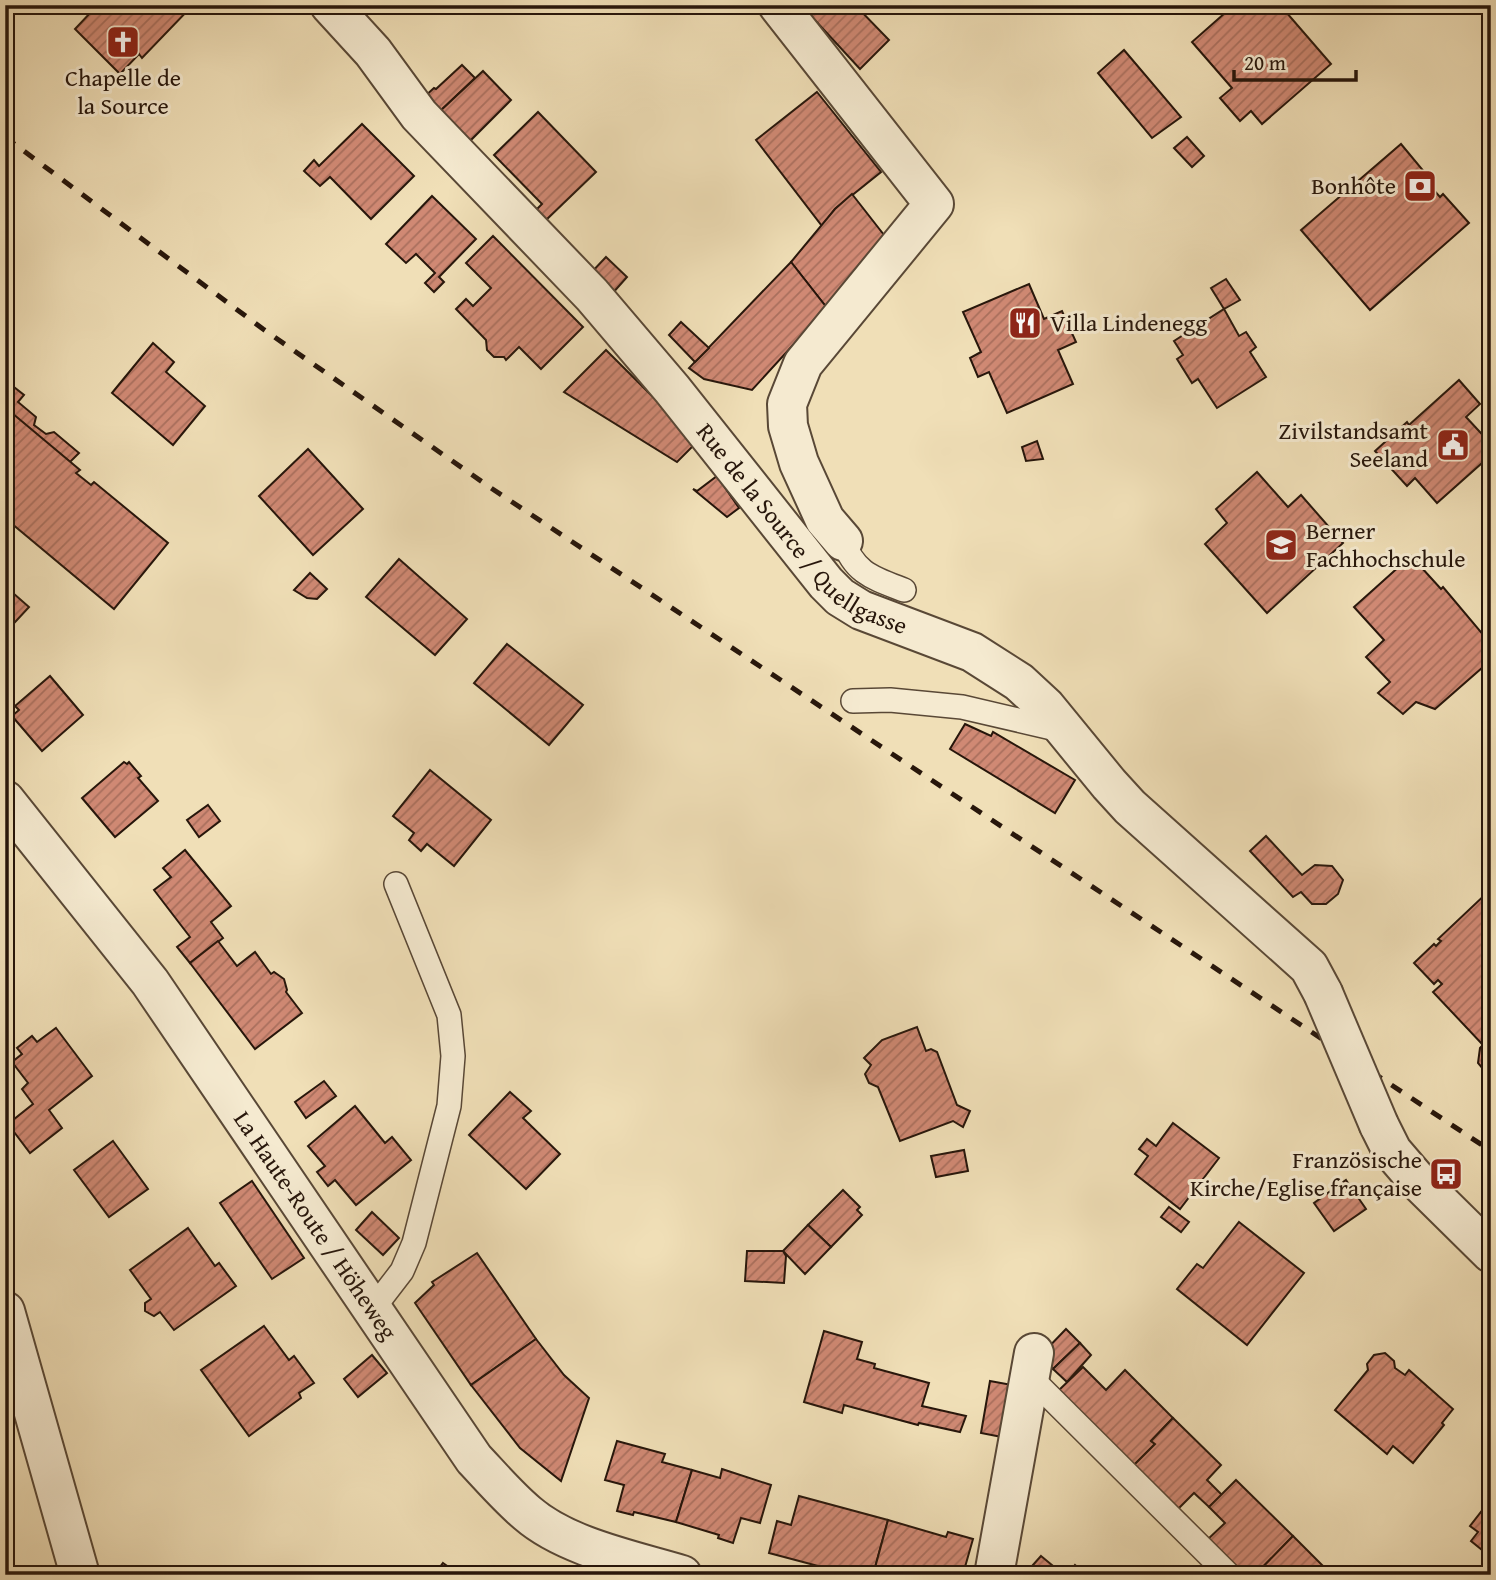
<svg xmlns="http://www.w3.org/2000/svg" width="1496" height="1580" viewBox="0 0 1496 1580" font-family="'Gentium Book Plus',serif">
<defs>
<pattern id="building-hatch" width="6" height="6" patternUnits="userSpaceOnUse" patternTransform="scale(1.75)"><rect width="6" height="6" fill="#d08974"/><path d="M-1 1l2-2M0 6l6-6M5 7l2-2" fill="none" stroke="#a96f5d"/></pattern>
</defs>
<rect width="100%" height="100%" fill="#f0dfb7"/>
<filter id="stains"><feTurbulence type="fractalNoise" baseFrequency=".00286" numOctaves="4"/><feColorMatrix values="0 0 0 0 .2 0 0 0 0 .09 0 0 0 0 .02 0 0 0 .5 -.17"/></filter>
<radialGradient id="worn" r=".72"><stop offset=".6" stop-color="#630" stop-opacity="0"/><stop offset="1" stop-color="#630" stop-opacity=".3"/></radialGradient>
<g fill="url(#building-hatch)" stroke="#27160b" stroke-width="2">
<polygon points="92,5 193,5 142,58 139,54 120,74 75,29 93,10 90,7"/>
<polygon points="801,5 855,5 889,40 860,69"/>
<polygon points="1234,5 1280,5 1331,64 1262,124 1251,111 1240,121 1220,98 1232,88 1192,42"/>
<polygon points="1124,50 1181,117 1152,138 1098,73"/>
<polygon points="462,65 475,78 437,114 423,98 434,88 436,89"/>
<polygon points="483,71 511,100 467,144 437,114"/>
<polygon points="817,92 881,172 835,209 822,226 756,140"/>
<polygon points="538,112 596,172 545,221 535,211 542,204 494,155"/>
<polygon points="362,124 414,176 371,219 330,177 320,186 304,171 314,160 319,166"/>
<polygon points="1187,137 1204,156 1192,167 1174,148"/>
<polygon points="1401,144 1426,174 1422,177 1440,197 1443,194 1469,223 1370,310 1301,230"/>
<polygon points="852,194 884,235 827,308 791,262 835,209"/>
<polygon points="432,196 476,239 439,277 444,282 434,292 425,283 435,273 416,254 406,263 386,244"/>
<polygon points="493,236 583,327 541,369 519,347 506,360 504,357 494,357 487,350 486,340 456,309 466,299 473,306 491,288 466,263"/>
<polygon points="606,257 627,277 611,295 589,275"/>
<polygon points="791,262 827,308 752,390 704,379 689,368"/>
<polygon points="1226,279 1240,300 1224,309 1211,288"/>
<polygon points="1029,284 1044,319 1062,311 1076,342 1058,350 1073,384 1007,413 989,372 978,377 970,358 981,352 963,312"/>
<polygon points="1224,309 1239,336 1246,332 1256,347 1250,352 1266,377 1217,408 1198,379 1192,383 1177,359 1183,355 1174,341"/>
<polygon points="681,322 709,348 695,362 669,335"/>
<polygon points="153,343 174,362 166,372 205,406 173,445 112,393"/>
<polygon points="606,350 673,417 694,445 677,462 564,392"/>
<polygon points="5,380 24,395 18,402 36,417 34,425 46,434 54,432 79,453 70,462 5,409"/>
<polygon points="1459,380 1480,404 1466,417 1491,444 1491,455 1437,503 1415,478 1407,486 1375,451 1407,422 1409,425"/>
<polygon points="6,408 80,470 76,473 91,485 94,482 168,543 114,609 5,518"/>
<polygon points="1037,441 1043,459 1026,461 1022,447"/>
<polygon points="308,449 363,509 313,555 259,496"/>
<polygon points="1257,472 1288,507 1301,495 1343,543 1267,613 1205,544 1227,523 1216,509"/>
<polygon points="717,476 739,508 727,517 693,489 697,491"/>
<polygon points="1411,556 1441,589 1443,587 1491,644 1491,660 1435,709 1416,702 1403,714 1378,693 1390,682 1366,657 1384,640 1354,607"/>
<polygon points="399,559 467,619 435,655 366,597"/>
<polygon points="310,573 327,589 317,599 307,598 294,590"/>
<polygon points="5,586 29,607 5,633"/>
<polygon points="507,644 583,705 549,745 474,683"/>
<polygon points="50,676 83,715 42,751 12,716 19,710 15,706"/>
<polygon points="965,724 991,736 993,732 1075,780 1055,813 950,749"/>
<polygon points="124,762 127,764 129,762 141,776 138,778 158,801 115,837 82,798"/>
<polygon points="430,770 491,820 454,866 427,844 421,851 409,840 414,833 393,816"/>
<polygon points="208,805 220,821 199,837 187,820"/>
<polygon points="1266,836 1302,875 1315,865 1332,866 1343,880 1338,894 1326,904 1312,904 1301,892 1293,897 1250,851"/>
<polygon points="185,850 231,906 211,922 223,938 190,963 177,947 190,937 154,890 171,877 163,868"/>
<polygon points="1491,889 1491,1075 1488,1075 1478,1063 1480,1048 1483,1045 1433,992 1442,984 1438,980 1434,984 1414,963 1434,944 1436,946 1441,941 1438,939"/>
<polygon points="218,941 237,966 255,952 271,974 274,972 284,979 287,990 286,992 302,1013 255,1049 190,963"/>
<polygon points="917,1027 926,1051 931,1049 937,1052 957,1105 970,1111 963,1127 953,1121 900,1141 878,1087 869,1083 865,1074 871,1065 864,1058 882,1040"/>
<polygon points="56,1028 92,1076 49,1110 62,1128 30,1153 8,1124 33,1104 22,1089 28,1083 12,1062 22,1054 17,1048 32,1036 37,1042"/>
<polygon points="324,1081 336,1096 306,1118 295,1102"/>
<polygon points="510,1092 531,1111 523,1118 560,1154 526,1189 469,1135"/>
<polygon points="355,1106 385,1143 392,1137 411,1160 356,1205 335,1180 328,1186 317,1172 325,1166 308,1146"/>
<polygon points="1173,1123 1219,1158 1180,1209 1135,1174 1148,1156 1139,1149 1147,1139 1156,1146"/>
<polygon points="113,1141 148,1189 109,1217 74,1170"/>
<polygon points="964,1150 968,1171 936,1177 931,1156"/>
<polygon points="1346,1180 1366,1209 1334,1231 1314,1203"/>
<polygon points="252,1181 304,1258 272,1279 220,1203"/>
<polygon points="843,1190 860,1207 857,1210 862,1215 831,1247 808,1225"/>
<polygon points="1169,1207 1189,1222 1181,1232 1161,1217"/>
<polygon points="372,1212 399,1238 383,1255 356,1230"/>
<polygon points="1239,1222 1304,1273 1247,1345 1177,1289 1197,1264 1203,1268"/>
<polygon points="808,1225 831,1247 805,1274 783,1251"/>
<polygon points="188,1228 215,1266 219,1263 236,1286 174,1330 160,1312 154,1316 145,1311 145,1303 151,1299 130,1270"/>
<polygon points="747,1251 783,1251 786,1256 784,1283 745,1281"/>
<polygon points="477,1253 536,1339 471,1385 415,1303 434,1285 432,1282"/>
<polygon points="264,1326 289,1360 294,1356 314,1383 299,1393 301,1398 249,1436 201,1370"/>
<polygon points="1066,1329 1080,1343 1053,1369 1040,1356"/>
<polygon points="824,1331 862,1342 857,1359 875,1364 874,1368 929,1383 922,1406 966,1416 960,1432 919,1423 918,1425 844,1405 842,1413 804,1402"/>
<polygon points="536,1339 564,1375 589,1398 561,1481 520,1448 471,1385"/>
<polygon points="1080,1343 1091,1355 1067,1382 1053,1369"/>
<polygon points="1385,1353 1394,1361 1395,1368 1405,1375 1409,1370 1453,1409 1442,1423 1444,1425 1413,1463 1393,1446 1387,1454 1335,1410 1368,1370 1367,1364 1374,1355"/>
<polygon points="372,1355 387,1373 358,1397 344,1379"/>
<polygon points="1083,1367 1106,1390 1125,1370 1173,1418 1151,1441 1155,1444 1132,1467 1057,1392"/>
<polygon points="990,1381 1012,1385 1002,1437 981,1433"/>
<polygon points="1173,1418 1221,1465 1207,1480 1222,1495 1209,1507 1194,1493 1177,1510 1132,1467 1155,1444 1151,1441"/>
<polygon points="617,1441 665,1454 662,1462 692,1470 676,1522 634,1512 633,1515 617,1511 624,1485 605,1480"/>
<polygon points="722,1469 771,1485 760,1523 741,1518 733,1543 718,1538 719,1535 676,1522 692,1470 720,1478"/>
<polygon points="1236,1480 1293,1536 1255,1575 1242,1575 1207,1540 1225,1523 1209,1507"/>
<polygon points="799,1496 888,1520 873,1575 852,1575 769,1553 777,1521 791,1525"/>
<polygon points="1491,1499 1491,1551 1487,1554 1471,1541 1478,1532 1470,1526"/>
<polygon points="888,1520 946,1537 948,1532 973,1539 963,1574 938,1567 936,1575 873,1575"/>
<polygon points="1293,1536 1332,1575 1255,1575"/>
<polygon points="1041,1556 1064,1575 1024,1575"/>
<polygon points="443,1563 460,1575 434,1575"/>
<polygon points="1075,1565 1087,1575 1067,1575"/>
</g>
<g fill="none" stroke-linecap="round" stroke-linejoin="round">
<defs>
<g id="lane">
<path d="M 843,541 L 843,540 C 854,573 873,578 904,590"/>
<polyline points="853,701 890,700 962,707 1065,731"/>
<polyline points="372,1310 402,1271 414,1243 449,1106 453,1056 449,1015 396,884"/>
<polyline points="1030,1377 1229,1575"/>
</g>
<g id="street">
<path id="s1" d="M 330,5 L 373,52 L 419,115 L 592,295 L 672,389 L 826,583 L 840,597 L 861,610 L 972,652 L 1019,682 L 1046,707 L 1109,784 L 1130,807 L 1309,967 L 1323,993"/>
<polyline points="778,5 934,204 803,364 787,404 788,426 799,463 825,520 843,541"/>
<path id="s2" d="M 5,800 L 150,982 L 474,1459 C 491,1477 508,1497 527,1513 C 566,1547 632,1560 682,1575"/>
<polyline points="1379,1125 1392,1151 1416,1179 1491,1253"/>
<polyline points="5,1311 80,1575"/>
<polyline points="994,1575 1034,1353"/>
</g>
</defs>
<use href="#lane" stroke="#594836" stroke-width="26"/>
<use href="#street" stroke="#594836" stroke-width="42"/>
<use href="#lane" stroke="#f5ead0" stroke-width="23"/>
<use href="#street" stroke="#f5ead0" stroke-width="38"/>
<polyline stroke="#27160b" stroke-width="5" stroke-dasharray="12 12" stroke-linecap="butt" points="5,137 263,329 491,488 1491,1151"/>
<defs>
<polyline id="street-bridge" points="1323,993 1379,1125"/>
</defs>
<use href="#street-bridge" stroke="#594836" stroke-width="42" stroke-linecap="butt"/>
<use href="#street-bridge" stroke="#f5ead0" stroke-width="38"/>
</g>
<defs>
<symbol id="church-square" viewBox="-11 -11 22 22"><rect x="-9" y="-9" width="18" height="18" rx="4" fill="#8f2418" stroke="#f5ead0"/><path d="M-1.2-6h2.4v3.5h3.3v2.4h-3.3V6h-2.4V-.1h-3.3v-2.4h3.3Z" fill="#fff"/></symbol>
<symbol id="bank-square" viewBox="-11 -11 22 22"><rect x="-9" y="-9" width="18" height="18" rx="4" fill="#8f2418" stroke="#f5ead0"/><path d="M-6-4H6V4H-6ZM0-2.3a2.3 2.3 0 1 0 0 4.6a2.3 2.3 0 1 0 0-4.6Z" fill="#fff"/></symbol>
<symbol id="restaurant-square" viewBox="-11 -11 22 22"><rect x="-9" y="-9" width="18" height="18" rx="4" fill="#8f2418" stroke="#f5ead0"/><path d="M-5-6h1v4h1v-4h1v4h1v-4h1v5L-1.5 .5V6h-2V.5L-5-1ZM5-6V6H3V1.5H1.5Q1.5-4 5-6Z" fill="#fff"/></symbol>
<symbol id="civic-square" viewBox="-11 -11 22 22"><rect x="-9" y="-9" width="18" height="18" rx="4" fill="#8f2418" stroke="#f5ead0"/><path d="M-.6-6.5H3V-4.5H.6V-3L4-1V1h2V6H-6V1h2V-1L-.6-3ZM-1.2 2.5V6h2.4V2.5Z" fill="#fff"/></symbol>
<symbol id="university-square" viewBox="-11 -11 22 22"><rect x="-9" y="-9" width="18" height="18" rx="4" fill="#8f2418" stroke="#f5ead0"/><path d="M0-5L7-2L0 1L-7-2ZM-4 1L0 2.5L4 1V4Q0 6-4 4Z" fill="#fff"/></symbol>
<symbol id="bus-square" viewBox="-11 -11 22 22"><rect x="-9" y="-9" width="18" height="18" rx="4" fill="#8f2418" stroke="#f5ead0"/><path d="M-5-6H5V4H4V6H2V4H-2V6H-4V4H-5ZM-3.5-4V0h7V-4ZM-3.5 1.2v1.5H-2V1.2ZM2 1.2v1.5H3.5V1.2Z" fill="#fff"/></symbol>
</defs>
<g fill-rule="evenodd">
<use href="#church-square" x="104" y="23" width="38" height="38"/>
<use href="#bank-square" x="1401" y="167" width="38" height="38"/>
<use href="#restaurant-square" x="1006" y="304" width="38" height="38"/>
<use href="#civic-square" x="1434" y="426" width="38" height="38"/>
<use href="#university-square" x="1262" y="526" width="38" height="38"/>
<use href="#bus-square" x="1427" y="1155" width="38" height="38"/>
</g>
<g text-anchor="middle" stroke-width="6" stroke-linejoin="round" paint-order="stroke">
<g font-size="24" fill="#27160b" stroke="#f5ead0" text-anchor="end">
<text x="123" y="86" text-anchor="middle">Chapelle de<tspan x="123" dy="28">la Source</tspan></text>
<text x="1396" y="194">Bonhôte</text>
<text x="1050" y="331" text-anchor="start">Villa Lindenegg</text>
<text x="1428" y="439">Zivilstandsamt<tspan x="1428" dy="28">Seeland</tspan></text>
<text x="1306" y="539" text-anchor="start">Berner<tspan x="1306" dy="28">Fachhochschule</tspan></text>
<text x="1422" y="1168">Französische<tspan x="1422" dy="28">Kirche/Eglise française</tspan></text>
</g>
<g font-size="24" fill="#27160b" stroke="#f5ead0">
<text dy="8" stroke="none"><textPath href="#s1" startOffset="709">Rue de la Source / Quellgasse</textPath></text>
<text dy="8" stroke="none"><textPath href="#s2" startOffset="527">La Haute-Route / Höheweg</textPath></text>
</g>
</g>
<rect width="1496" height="1580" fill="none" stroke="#f0dfb7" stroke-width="28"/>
<rect x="7" y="7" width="1482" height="1566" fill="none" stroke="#27160b" stroke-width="3.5"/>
<rect x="14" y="14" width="1468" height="1552" fill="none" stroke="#27160b" stroke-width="2"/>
<path d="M1234 70v10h122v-10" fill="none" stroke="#27160b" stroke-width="3.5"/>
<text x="1244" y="70" font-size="21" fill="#27160b" stroke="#f5ead0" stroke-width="5" paint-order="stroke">20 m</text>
<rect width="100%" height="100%" filter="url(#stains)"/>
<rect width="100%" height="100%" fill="url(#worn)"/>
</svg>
